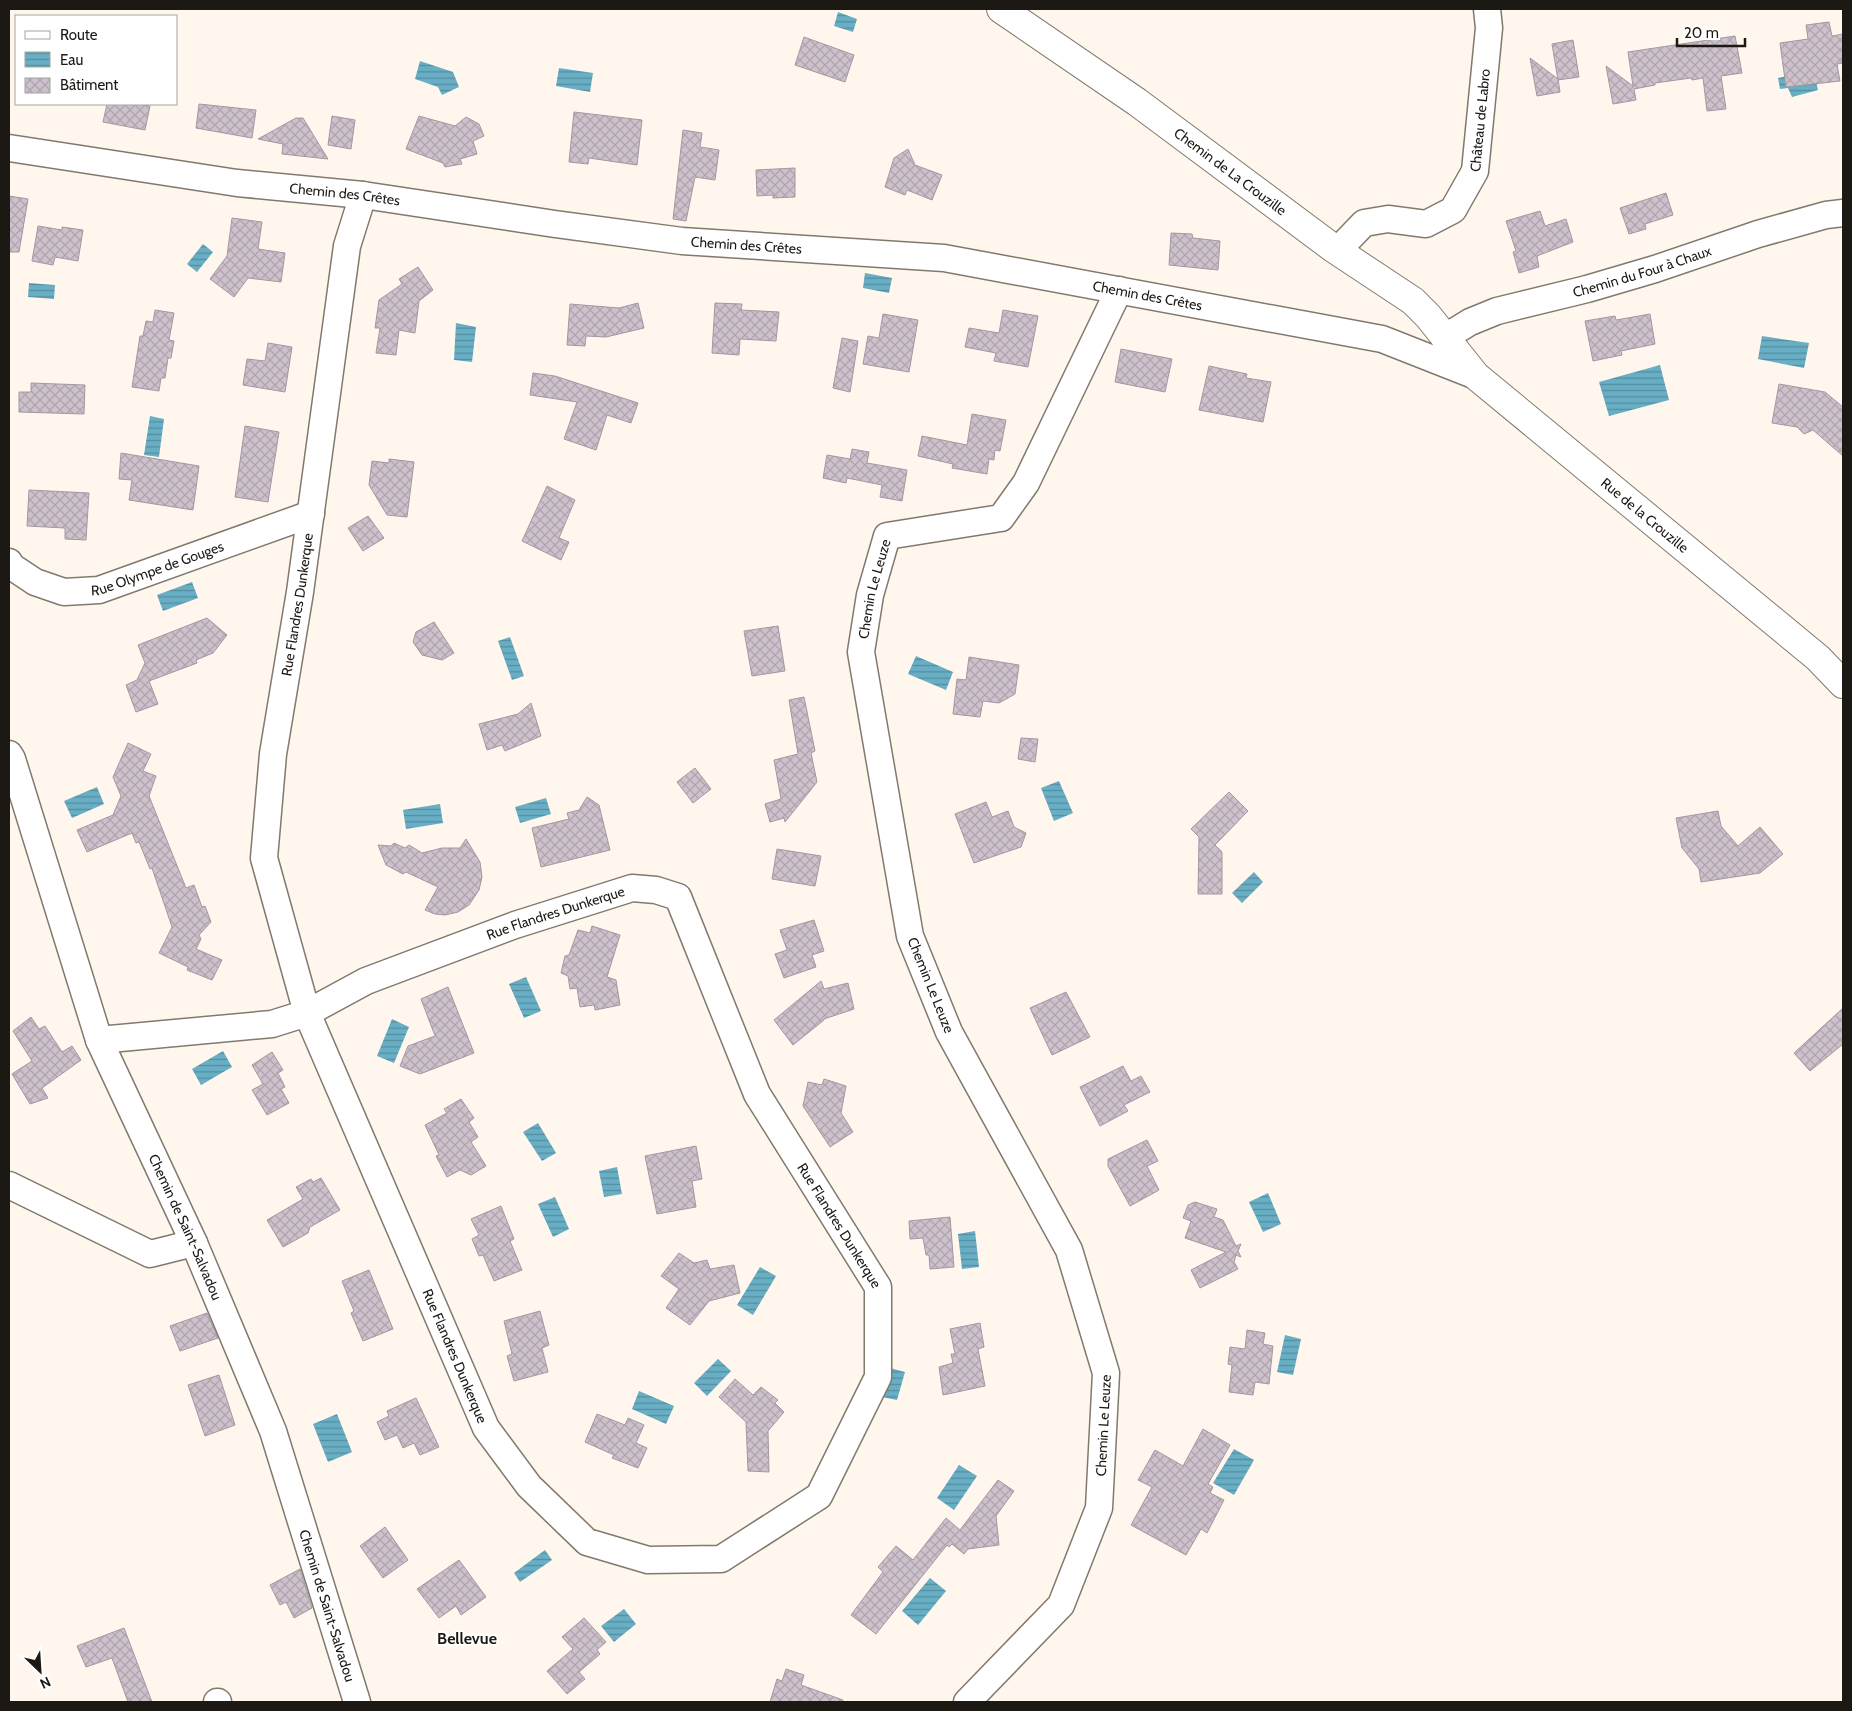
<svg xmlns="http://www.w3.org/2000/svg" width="1852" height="1711" viewBox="0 0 1852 1711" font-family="Cabin,sans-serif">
<defs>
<pattern id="water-rules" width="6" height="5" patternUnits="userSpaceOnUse" patternTransform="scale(1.25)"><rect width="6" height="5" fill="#68aec5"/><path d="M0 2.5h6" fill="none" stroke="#558d9f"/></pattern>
<pattern id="building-cross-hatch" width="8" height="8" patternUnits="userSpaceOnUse" patternTransform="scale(1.25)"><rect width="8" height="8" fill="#cdc1cc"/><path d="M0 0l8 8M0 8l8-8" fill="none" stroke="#afa5ae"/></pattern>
</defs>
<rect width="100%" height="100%" fill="#fff7ed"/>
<g fill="url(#water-rules)">
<polygon points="838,12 857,19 853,32 834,26"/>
<polygon points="420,61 453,72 459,87 442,95 438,87 415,79"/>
<polygon points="559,68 593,73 590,92 556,86"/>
<polygon points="1795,74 1816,81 1818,90 1792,97 1788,88 1780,89 1778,78"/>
<polygon points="203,244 213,252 197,272 187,264"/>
<polygon points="865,273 892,278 889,293 863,288"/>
<polygon points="29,283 55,285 54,299 28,297"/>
<polygon points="456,323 476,327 472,362 454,360"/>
<polygon points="1762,336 1809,343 1804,368 1758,359"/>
<polygon points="1660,365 1669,400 1609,416 1599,382"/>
<polygon points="150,416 164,419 159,457 144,455"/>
<polygon points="192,582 198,598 163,611 157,595"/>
<polygon points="510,637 524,676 512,680 498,641"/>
<polygon points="916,656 953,672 946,690 908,674"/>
<polygon points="1059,781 1073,813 1054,821 1041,788"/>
<polygon points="97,787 104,804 72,818 64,801"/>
<polygon points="546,798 551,814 520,823 515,807"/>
<polygon points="440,804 443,823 406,829 403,810"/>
<polygon points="1254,872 1263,882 1242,903 1232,893"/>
<polygon points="526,977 541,1011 524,1018 509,984"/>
<polygon points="392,1019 409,1027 394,1063 377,1056"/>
<polygon points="223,1051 232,1067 201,1085 192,1069"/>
<polygon points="538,1123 556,1153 542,1161 523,1132"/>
<polygon points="617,1167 622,1194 604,1197 599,1171"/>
<polygon points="1268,1193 1281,1224 1263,1232 1249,1202"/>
<polygon points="555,1197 569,1229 553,1237 538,1204"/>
<polygon points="975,1231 979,1267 962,1269 958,1234"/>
<polygon points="760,1267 776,1276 753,1315 737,1305"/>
<polygon points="1285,1335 1301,1339 1293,1375 1277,1372"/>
<polygon points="718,1359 731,1371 707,1396 694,1383"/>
<polygon points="890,1368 905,1372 897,1400 882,1397"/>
<polygon points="639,1391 674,1406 666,1424 632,1409"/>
<polygon points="337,1414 352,1452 328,1462 313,1424"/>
<polygon points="1234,1449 1254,1460 1234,1495 1213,1483"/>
<polygon points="959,1465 977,1476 954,1510 937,1498"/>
<polygon points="545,1550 552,1560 520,1582 514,1573"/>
<polygon points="930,1578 946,1591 918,1625 902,1611"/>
<polygon points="624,1609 636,1624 614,1642 601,1626"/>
</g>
<g fill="url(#building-cross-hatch)" stroke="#a398a2">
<polygon points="1829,22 1832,36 1843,34 1843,63 1837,64 1840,81 1786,87 1780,43 1808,39 1806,25"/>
<polygon points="1735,36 1742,73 1721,76 1726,109 1707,111 1703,78 1692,80 1691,78 1655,83 1655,85 1634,89 1636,100 1613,104 1606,66 1633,86 1628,52"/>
<polygon points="804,37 854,55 845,82 795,65"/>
<polygon points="1573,40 1579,77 1558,80 1552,44"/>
<polygon points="1530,58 1558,79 1560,92 1537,96"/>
<polygon points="107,104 139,104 150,106 145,130 103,122"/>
<polygon points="199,104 256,110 252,138 196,128"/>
<polygon points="574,112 642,120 637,165 589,158 588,164 569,162"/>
<polygon points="332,116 355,120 351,149 328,145"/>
<polygon points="419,116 455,126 466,117 479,124 484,136 473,141 477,154 460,159 462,164 445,167 443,163 406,149"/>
<polygon points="296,118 303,118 328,159 282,154 283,144 258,139"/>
<polygon points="683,130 702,133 700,147 719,150 715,180 695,177 686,221 673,219"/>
<polygon points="908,149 915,165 942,175 932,200 907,190 905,195 885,187 894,158"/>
<polygon points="795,168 795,197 773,198 773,195 757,196 756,170"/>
<polygon points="1666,193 1673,215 1645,224 1646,229 1629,234 1620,208"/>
<polygon points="9,196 28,199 19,252 9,252"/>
<polygon points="1540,211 1545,226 1566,219 1573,242 1537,256 1539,267 1519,273 1513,252 1516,251 1506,221"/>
<polygon points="232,218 262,222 258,249 285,253 281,282 248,278 234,297 210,279 227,256"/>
<polygon points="38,226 62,230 62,227 83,230 78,261 55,257 53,265 32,261"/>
<polygon points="1171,233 1192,234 1193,238 1220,241 1218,270 1169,265"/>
<polygon points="418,267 433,290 419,301 415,333 399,330 396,355 376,353 380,328 375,328 379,300 402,284 399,279"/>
<polygon points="638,303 644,328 606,337 586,336 585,346 567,345 570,304 619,308"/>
<polygon points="715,303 742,304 741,310 779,312 776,341 740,339 739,355 712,353"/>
<polygon points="155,310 174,313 169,340 174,341 171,358 168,358 165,378 161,378 159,391 132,387 140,336 143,336 146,321 153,322"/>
<polygon points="1003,310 1038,316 1028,367 994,361 996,353 965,347 969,328 999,333"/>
<polygon points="883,314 918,320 909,372 863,364 868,336 879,338"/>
<polygon points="1650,314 1655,344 1621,351 1622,355 1593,361 1585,321 1615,316 1616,320"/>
<polygon points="842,338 858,341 850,392 833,388"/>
<polygon points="268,343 292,347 285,392 243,385 247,359 265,361"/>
<polygon points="1121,349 1172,359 1165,392 1115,382"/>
<polygon points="1209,366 1247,374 1246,378 1271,382 1263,422 1199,410"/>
<polygon points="533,373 555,376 638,403 631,423 607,415 596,450 564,439 577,402 530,395"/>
<polygon points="31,383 85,385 84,414 19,412 19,392 31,392"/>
<polygon points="1779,384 1825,392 1843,407 1843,456 1813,430 1804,434 1797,427 1772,423"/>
<polygon points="972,414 1006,420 1000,451 995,450 994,460 989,459 987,474 952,468 953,464 918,456 922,436 967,445"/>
<polygon points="245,426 279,432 268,502 235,497"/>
<polygon points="852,449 869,452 867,463 907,470 902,501 880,497 882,485 847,478 846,483 823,478 827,455 850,459"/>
<polygon points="121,453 199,466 193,510 129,500 132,480 119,479"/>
<polygon points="389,459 414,462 407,517 387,515 369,485 372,461 389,463"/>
<polygon points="547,486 575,500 559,538 569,542 561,560 522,541"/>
<polygon points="29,490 89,493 86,540 65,539 65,528 27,526"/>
<polygon points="368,516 384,538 363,551 348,528"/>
<polygon points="207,618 227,635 213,653 196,660 197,663 149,681 158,704 136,712 126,685 137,680 145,663 138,645"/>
<polygon points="434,622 454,653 442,660 422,655 413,642 416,632"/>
<polygon points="778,626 785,671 752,676 744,631"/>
<polygon points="969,657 1019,665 1015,694 999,703 983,701 980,717 953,714 957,679 966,680"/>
<polygon points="804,697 815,751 811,753 817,782 785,822 784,818 770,822 765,804 781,799 774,760 798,754 789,700"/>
<polygon points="531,703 541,736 505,751 502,745 487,750 479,724 518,714"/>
<polygon points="1021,738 1038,739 1035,762 1018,759"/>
<polygon points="128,743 151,754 143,771 156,776 149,796 186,888 194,885 202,907 205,906 211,922 199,935 201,939 196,949 222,960 212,980 187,970 188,967 159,953 172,927 152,868 150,869 139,842 136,843 132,833 87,852 77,830 113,815 121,796 113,777"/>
<polygon points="695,768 711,789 693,803 677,782"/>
<polygon points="1229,792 1248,811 1215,845 1222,852 1222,894 1198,894 1199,837 1191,829"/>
<polygon points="587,797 599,805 610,850 541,867 532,828 569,819 567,813 579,810"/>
<polygon points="986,802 992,817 1008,811 1014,827 1026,833 1021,847 974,863 955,814"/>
<polygon points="1718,811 1721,826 1738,846 1760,827 1783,854 1760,873 1701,882 1699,869 1682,848 1676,818"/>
<polygon points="466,839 480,862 482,877 479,890 469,905 458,912 445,915 435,914 425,910 438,887 406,872 403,874 386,865 378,845 391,846 394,843 405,848 409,845 422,853 442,848 460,848"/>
<polygon points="777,849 821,856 815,886 772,879"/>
<polygon points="814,920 824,951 812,955 816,967 784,978 775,954 787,950 780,930"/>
<polygon points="592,926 620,935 607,977 616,980 620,1005 595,1010 594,1005 580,1007 577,988 570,989 568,976 561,973 565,956 569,955 578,930 590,933"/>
<polygon points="821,981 824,989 848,983 854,1009 824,1019 824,1020 793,1045 774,1020"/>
<polygon points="448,987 474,1053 420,1074 400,1066 408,1046 435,1036 421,999"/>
<polygon points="1066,992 1090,1037 1052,1055 1030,1008"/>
<polygon points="1843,1008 1843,1044 1810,1071 1794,1053"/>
<polygon points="31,1017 39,1029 45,1026 62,1052 72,1046 81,1060 42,1088 48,1098 30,1104 12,1074 32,1061 13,1031"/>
<polygon points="272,1052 283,1070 278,1073 285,1087 281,1089 289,1103 267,1115 252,1090 263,1084 252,1065"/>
<polygon points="1123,1066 1131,1081 1141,1076 1150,1092 1124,1105 1128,1111 1100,1126 1080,1087"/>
<polygon points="824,1079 846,1086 841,1113 853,1132 830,1147 803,1106 808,1082 822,1085"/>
<polygon points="461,1099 474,1118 469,1122 478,1137 471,1142 486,1166 471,1175 460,1170 447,1177 436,1156 439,1155 425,1125 447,1113 444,1109"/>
<polygon points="1147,1140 1158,1161 1147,1166 1159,1190 1130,1206 1108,1166 1108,1159"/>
<polygon points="696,1146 702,1179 692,1181 696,1207 657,1214 645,1156"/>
<polygon points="321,1178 340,1210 310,1227 308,1233 283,1247 267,1220 303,1199 296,1187 311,1179 313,1182"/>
<polygon points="1195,1202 1217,1209 1214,1217 1223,1220 1236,1246 1241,1244 1238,1251 1241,1257 1236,1255 1234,1262 1238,1269 1200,1288 1191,1270 1226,1252 1185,1238 1191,1221 1183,1218 1188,1205"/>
<polygon points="501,1206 514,1239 510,1241 522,1270 494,1281 483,1255 479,1256 472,1239 479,1235 471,1219"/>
<polygon points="950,1217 954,1267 930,1269 929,1255 926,1255 923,1238 910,1239 909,1221"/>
<polygon points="679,1253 694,1263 707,1260 710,1269 734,1265 740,1293 709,1301 690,1325 666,1308 679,1289 661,1276"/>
<polygon points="369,1270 393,1329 363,1341 351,1313 354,1311 342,1281"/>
<polygon points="540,1311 549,1345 542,1348 548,1372 514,1381 507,1356 512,1354 504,1321"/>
<polygon points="207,1313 218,1338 180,1351 170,1326"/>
<polygon points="980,1323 984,1347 978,1349 985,1386 943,1395 939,1367 953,1363 951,1354 955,1354 950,1329"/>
<polygon points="1247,1330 1265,1333 1263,1344 1273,1346 1269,1384 1255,1382 1253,1395 1229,1392 1232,1365 1228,1364 1230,1347 1245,1349"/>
<polygon points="219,1375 235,1425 205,1436 188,1385"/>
<polygon points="735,1379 753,1395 761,1387 778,1400 775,1403 784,1412 768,1431 769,1472 748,1471 746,1422 719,1397"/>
<polygon points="416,1398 439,1447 420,1455 414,1443 403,1448 397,1435 385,1440 377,1422 389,1416 387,1411"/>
<polygon points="597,1414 625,1425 628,1418 644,1425 636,1443 647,1448 638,1468 612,1458 614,1455 585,1442"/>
<polygon points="1203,1429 1230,1445 1208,1484 1213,1487 1210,1493 1224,1500 1207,1533 1201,1529 1186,1555 1131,1525 1152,1487 1138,1480 1155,1450 1183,1466"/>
<polygon points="998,1480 1014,1491 996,1516 999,1545 968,1549 964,1554 952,1544 949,1547 947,1545 876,1634 851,1615 883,1572 878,1567 896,1546 913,1560 946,1518 960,1530"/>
<polygon points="385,1527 408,1560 383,1578 360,1546"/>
<polygon points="459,1560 486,1597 461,1615 456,1606 439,1618 417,1589"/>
<polygon points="300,1569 312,1608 294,1618 286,1602 280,1605 270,1585"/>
<polygon points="584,1618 606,1642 597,1650 600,1654 579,1672 585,1679 567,1694 547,1671 573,1649 562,1637"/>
<polygon points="124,1628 152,1702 128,1702 112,1658 86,1667 77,1646"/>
<polygon points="786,1669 804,1675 801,1685 843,1700 843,1702 770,1702 777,1679 782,1681"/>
</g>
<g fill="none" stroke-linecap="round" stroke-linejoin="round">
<defs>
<g id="minor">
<path id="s1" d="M 9,148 L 237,183 L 363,195 L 555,224 L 682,241 L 944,258 L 1382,339 L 1476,376"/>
<path id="s2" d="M 1333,248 L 1339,249 L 1364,223 L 1388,219 L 1426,224 L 1453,210 L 1475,171 L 1489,28 L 1487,9"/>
<path id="s3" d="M 1444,338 L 1470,322 L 1497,311 L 1587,289 L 1655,269 L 1758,234 L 1826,215 L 1843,213"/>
<path id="s4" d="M 9,562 L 11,566 L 35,582 L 64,592 L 99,590 L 311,514"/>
<path id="s5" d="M 9,754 L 12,759 L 99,1040 L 194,1243 L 273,1431 L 357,1702"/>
<path id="s6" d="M 99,1040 L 272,1024 L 307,1013 L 366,981 L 515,925 L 632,888 L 656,890 L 678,897 L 757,1094 L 878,1287 L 878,1377 L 819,1496 L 721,1559 L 648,1560 L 587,1542 L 529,1486 L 486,1428 L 307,1013 L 264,858 L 273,754 L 300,592 L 347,246 L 363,195"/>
<polyline points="9,1185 150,1254 194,1243"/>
<polyline points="217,1702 218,1702"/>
<path id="s7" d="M 967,1702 L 1061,1605 L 1099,1508 L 1106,1373 L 1069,1250 L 949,1032 L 910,936 L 861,652 L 870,595 L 887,536 L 1001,518 L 1026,483 L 1119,290"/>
</g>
<g id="tertiary">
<path id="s8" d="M 1001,9 L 1137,102 L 1333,248 L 1413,301 L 1428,316 L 1476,376 L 1818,658 L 1843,684"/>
</g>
</defs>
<use href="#minor" stroke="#82796e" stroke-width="29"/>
<use href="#tertiary" stroke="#82796e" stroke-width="30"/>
<use href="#minor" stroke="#fff" stroke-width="26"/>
<use href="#tertiary" stroke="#fff" stroke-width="28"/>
</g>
<g text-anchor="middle" stroke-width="4" stroke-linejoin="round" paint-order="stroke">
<g font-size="14" fill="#1c1915" stroke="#fff">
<text dy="5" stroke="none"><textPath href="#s2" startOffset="231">Château de Labro</textPath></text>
<text dy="5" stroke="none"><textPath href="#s8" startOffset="281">Chemin de La Crouzille</textPath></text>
<text dy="5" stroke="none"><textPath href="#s1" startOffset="339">Chemin des Crêtes</textPath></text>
<text dy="5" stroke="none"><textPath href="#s1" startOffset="744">Chemin des Crêtes</textPath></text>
<text dy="5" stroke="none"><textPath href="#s3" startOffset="210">Chemin du Four à Chaux</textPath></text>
<text dy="5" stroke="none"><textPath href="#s1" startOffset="1149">Chemin des Crêtes</textPath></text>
<text dy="5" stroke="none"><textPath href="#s8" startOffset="822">Rue de la Crouzille</textPath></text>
<text dy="5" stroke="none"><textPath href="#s4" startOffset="161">Rue Olympe de Gouges</textPath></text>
<text dy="5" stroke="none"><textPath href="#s7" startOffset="1208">Chemin Le Leuze</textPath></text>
<text dy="5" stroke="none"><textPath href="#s6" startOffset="2544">Rue Flandres Dunkerque</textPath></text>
<text dy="5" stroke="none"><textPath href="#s6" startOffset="479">Rue Flandres Dunkerque</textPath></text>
<text transform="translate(931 985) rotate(68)" y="5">Chemin Le Leuze</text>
<text dy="5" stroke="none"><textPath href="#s6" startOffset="974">Rue Flandres Dunkerque</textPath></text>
<text dy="5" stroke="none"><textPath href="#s5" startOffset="506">Chemin de Saint-Salvadou</textPath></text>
<text transform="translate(455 1356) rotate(67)" y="5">Rue Flandres Dunkerque</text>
<text dy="5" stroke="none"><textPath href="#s7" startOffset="322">Chemin Le Leuze</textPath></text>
<text dy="5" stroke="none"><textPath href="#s5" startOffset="911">Chemin de Saint-Salvadou</textPath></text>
</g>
<g font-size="16" font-weight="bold" fill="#1c1915" stroke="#fff">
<text x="467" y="1644">Bellevue</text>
</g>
</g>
<rect width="1852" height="1711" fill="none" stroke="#1c1915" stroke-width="20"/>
<rect x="15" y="15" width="162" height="90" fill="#ffffff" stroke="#a4a3a1"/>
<rect x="25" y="31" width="25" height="8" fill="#ffffff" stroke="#a4a3a1"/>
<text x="60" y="40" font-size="15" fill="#1c1915">Route</text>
<rect x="25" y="52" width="25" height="15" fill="url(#water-rules)" stroke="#a4a3a1"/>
<text x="60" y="65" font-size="15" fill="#1c1915">Eau</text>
<rect x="25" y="78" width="25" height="15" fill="url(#building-cross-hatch)" stroke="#a4a3a1"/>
<text x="60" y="90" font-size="15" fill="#1c1915">Bâtiment</text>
<g transform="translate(40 1671) rotate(155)" stroke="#ffffff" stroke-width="4" paint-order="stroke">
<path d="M0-4L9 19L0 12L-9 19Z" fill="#1c1915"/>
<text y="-8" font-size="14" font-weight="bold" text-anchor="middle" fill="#1c1915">N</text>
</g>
<path d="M1677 38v8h68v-8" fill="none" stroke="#1c1915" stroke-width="2.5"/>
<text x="1684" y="38" font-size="15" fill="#1c1915" stroke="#ffffff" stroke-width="4" paint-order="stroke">20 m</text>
</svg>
